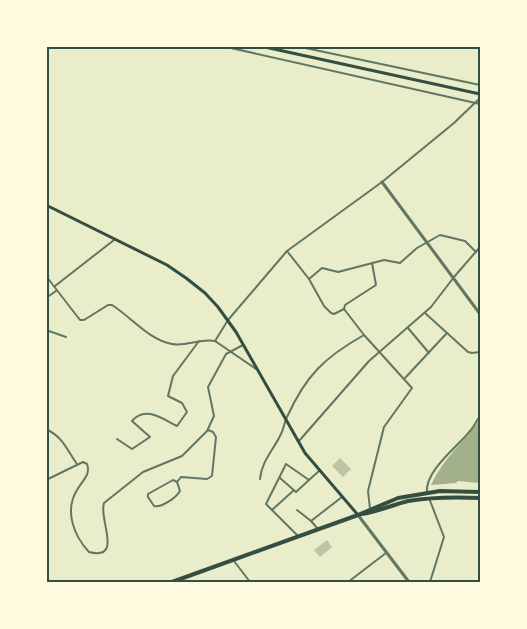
<svg xmlns="http://www.w3.org/2000/svg" width="527" height="629" viewBox="0 0 527 629" font-family="'Archivo Narrow',sans-serif">
<rect width="100%" height="100%" fill="#e9edc9"/>
<path fill="#a3b18a" d="M 480,419 L 479,483 L 458,481 L 456,483 L 431,485 C 442,460 464,441 480,419 Z"/>
<g fill="#bcc5a7">
<polygon points="340,458 351,469 343,477 332,466"/>
<polygon points="327,540 332,547 320,557 314,550"/>
</g>
<g fill="none" stroke-linecap="round" stroke-linejoin="round">
<g stroke="#617663" stroke-width="2">
<polyline points="222,46 480,104"/>
<polyline points="296,46 480,85"/>
<polyline points="287,251 309,279 324,306 331,313 334,314 344,309 364,335 412,388 384,427 368,491 370,509"/>
<path d="M 46,276 L 80,320 L 84,320 L 108,305 L 112,305 C 131,317 149,340 172,344 C 186,347 200,338 215,341 L 256,369"/>
<polyline points="309,279 322,268 338,272 384,260 400,263 417,248 440,235 465,241 476,252"/>
<polyline points="55,286 114,240"/>
<polyline points="46,298 56,291"/>
<polyline points="344,309 345,305 376,285 372,263"/>
<polyline points="425,313 468,352 472,353 480,352"/>
<polyline points="408,328 429,353"/>
<polyline points="46,330 66,337"/>
<polyline points="215,341 228,320 287,251 382,182 454,123 480,98"/>
<polyline points="405,378 446,334"/>
<path d="M 46,429 C 63,437 67,450 77,464"/>
<path d="M 117,439 L 132,449 L 150,437 L 132,421 C 145,405 163,419 177,426 L 187,412 L 182,403 L 168,396 L 173,376 L 199,341"/>
<polyline points="299,441 369,361 431,307 454,277 480,247"/>
<polyline points="280,478 296,492 309,480"/>
<path d="M 260,479 C 262,460 273,451 281,434 C 284,429 284,422 287,417 C 306,375 325,357 364,335"/>
<path d="M 46,480 L 83,462 L 87,464 C 91,475 82,481 77,490 C 64,511 74,536 89,552 C 124,561 98,518 104,503 L 143,472 L 182,456 L 207,431 L 214,416 L 208,387 L 226,354 L 243,345"/>
<path d="M 177,482 L 180,491 C 176,498 161,508 154,506 L 148,497 L 148,494 L 173,480 L 177,482 L 181,477 L 207,479 L 212,476 L 216,437 L 213,432 L 208,430"/>
<path d="M 427,492 C 425,471 457,447 469,432 C 474,427 476,421 480,416"/>
<polyline points="429,498 444,537 430,582"/>
<polyline points="272,510 294,490"/>
<polyline points="297,510 311,521"/>
<polyline points="318,529 311,521 342,497"/>
<polyline points="298,536 266,504 286,464 309,480 319,471"/>
<polyline points="234,561 250,582"/>
<polyline points="348,582 386,553"/>
</g>
<g stroke="#617663" stroke-width="3">
<polyline points="382,182 480,314"/>
<polyline points="358,515 409,582"/>
</g>
<g stroke="#344e41" stroke-width="3">
<polyline points="260,46 480,94"/>
<polyline points="46,205 167,265 186,278 205,293 218,307 236,332 305,453 358,515"/>
</g>
<g stroke="#344e41" stroke-width="4">
<path d="M 361,514 C 377,512 392,505 408,501 C 432,497 456,497 480,498"/>
<polyline points="172,582 358,515 398,498 440,491 480,492"/>
</g>
</g>
<rect width="527" height="629" fill="none" stroke="#fefae0" stroke-width="96"/>
<rect x="48" y="48" width="431" height="533" fill="none" stroke="#344e41" stroke-width="2"/>
</svg>
